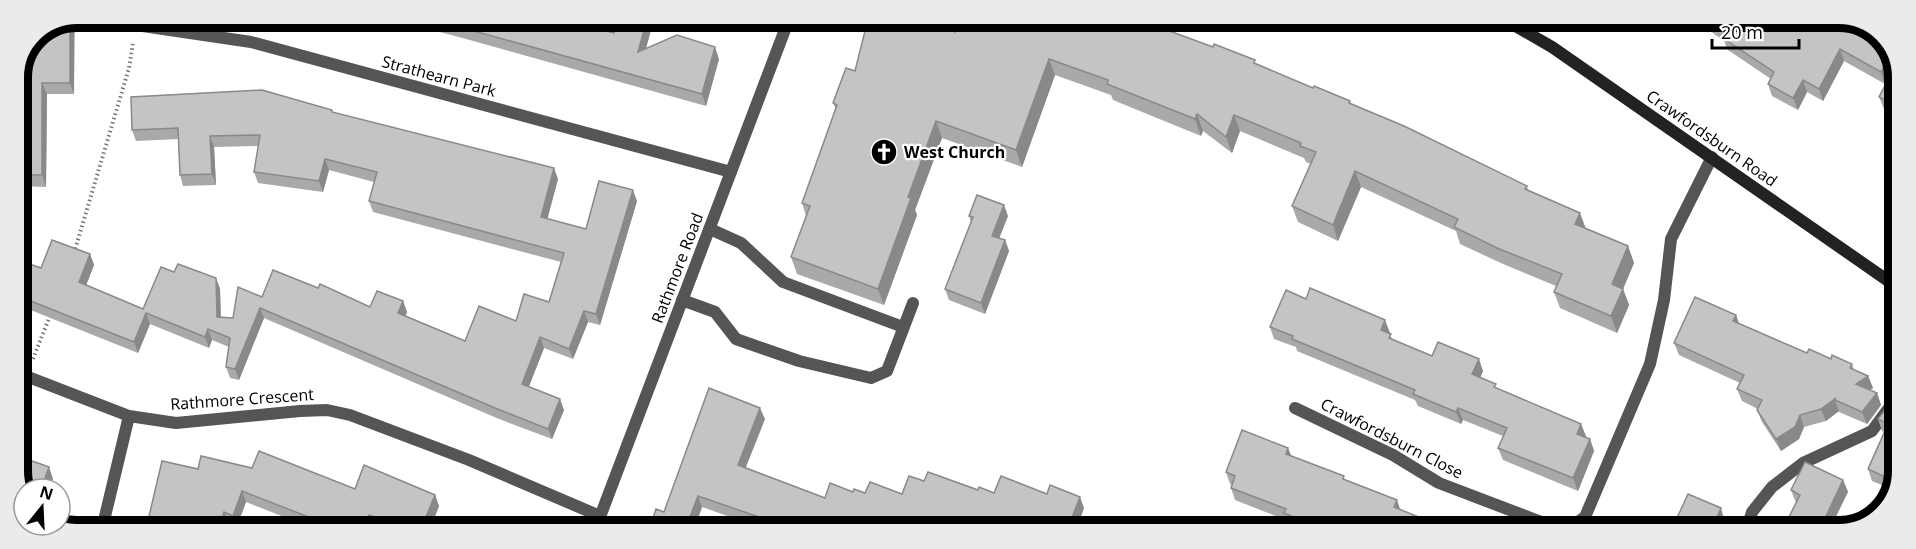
<svg xmlns="http://www.w3.org/2000/svg" width="1916" height="549" viewBox="0 0 1916 549" font-family="'Open Sans',sans-serif">
<rect width="100%" height="100%" fill="#fff"/>
<g fill="none" stroke-linecap="round" stroke-linejoin="round">
<g stroke="#777" stroke-width="4" stroke-dasharray="1.5 3" stroke-linecap="butt">
<polyline points="74,253 129,68 133,43"/>
<polyline points="33,359 51,313"/>
</g>
<g stroke="#555" stroke-width="12">
<polyline points="710,229 741,243 783,282 903,327"/>
<polyline points="682,300 715,312 736,339 799,361 871,378 887,371 913,303"/>
</g>
<g stroke="#555" stroke-width="12">
<polyline points="136,25 251,42 731,172"/>
<polyline points="18,373 129,416 176,423 300,411 327,410 350,415 469,460 600,516"/>
<polyline points="1295,408 1393,455 1439,483 1557,528 1571,527 1585,517 1650,364 1664,300 1671,239 1712,157"/>
<polyline points="102,529 129,416"/>
<polyline points="1746,531 1752,512 1772,487 1803,463 1872,431 1891,405 1897,377"/>
</g>
<polyline stroke="#555" stroke-width="12" points="595,530 789,19"/>
<polyline stroke="#222" stroke-width="12" points="1505,20 1552,47 1897,287"/>
</g>
<g fill="#a9a9a9">
<polygon points="387,18 573,19 572,22 614,33 654,19 646,48 719,59 706,106 466,39"/>
<polygon points="75,19 74,94 47,94 46,187 18,186 18,77 36,35"/>
<polygon points="1695,20 1833,20 1857,33 1883,39 1885,84 1844,61 1823,101 1807,92 1798,110 1772,96 1768,84 1771,79 1728,50 1724,41"/>
<polygon points="955,32 1257,65 1313,88 1350,101 1351,104 1527,186 1528,190 1585,228 1628,246 1634,263 1623,289 1629,305 1617,333 1560,308 1554,292 1556,286 1503,264 1460,244 1456,231 1361,187 1338,241 1298,222 1292,206 1311,164 1306,162 1304,158 1240,131 1232,153 1203,131 1201,136 1113,100 1111,95 1055,75 1022,167 942,138 915,210 917,215 884,305 797,274 791,257 806,216 802,203 836,109 833,103 855,71"/>
<polygon points="1898,73 1898,116 1884,109 1879,97"/>
<polygon points="332,110 333,112 558,179 547,219 586,229 637,201 600,325 588,322 573,359 544,348 529,386 564,410 552,439 499,419 264,318 239,380 230,378 226,367 229,347 212,340 209,348 150,324 138,353 18,305 18,260 41,268 90,254 94,265 86,285 143,309 174,272 216,278 220,289 221,317 233,318 262,297 318,288 370,307 403,301 407,312 405,316 465,341 516,321 549,302 561,262 373,212 369,201 374,182 329,170 323,192 258,183 254,172 258,146 214,147 216,185 183,186 180,175 178,139 136,141 132,130"/>
<polygon points="969,216 1008,216 999,238 1005,240 1009,251 985,314 949,300 945,289 971,222"/>
<polygon points="1736,315 1739,323 1807,353 1852,364 1854,370 1868,376 1873,388 1870,390 1877,393 1881,405 1867,424 1839,412 1839,411 1826,421 1804,427 1799,439 1781,451 1762,422 1757,410 1758,409 1742,401 1737,389 1740,383 1679,355 1674,343"/>
<polygon points="1270,327 1390,333 1389,334 1393,340 1432,356 1483,371 1480,377 1498,389 1586,436 1585,437 1590,439 1594,451 1578,491 1503,460 1498,448 1503,436 1463,420 1461,424 1418,406 1415,400 1297,351 1296,347 1274,339"/>
<polygon points="1896,402 1896,486 1894,490 1872,481 1868,469 1884,432 1882,431 1878,419"/>
<polygon points="765,419 745,468 825,498 853,492 865,493 902,494 924,481 1084,508 1076,530 756,530 756,526 702,507 694,530 649,530 664,512"/>
<polygon points="1291,456 1345,480 1400,510 1453,531 1300,530 1288,525 1286,520 1235,500 1231,488 1232,485 1230,484 1226,472"/>
<polygon points="252,468 355,489 435,495 439,506 430,529 382,529 373,526 372,529 306,529 307,526 246,502 237,526 228,523 198,469"/>
<polygon points="1843,480 1848,492 1796,503 1791,490"/>
</g>
<g fill="#898989">
<polygon points="75,19 74,19 74,94 70,83 70,21"/>
<polygon points="565,19 573,19 569,31 565,20"/>
<polygon points="647,19 654,19 642,63 638,52"/>
<polygon points="715,47 719,59 706,106 702,94"/>
<polygon points="1840,49 1844,61 1823,101 1819,89"/>
<polygon points="1890,55 1895,67 1885,84 1881,72"/>
<polygon points="1049,59 1055,75 1022,167 1016,150"/>
<polygon points="1803,80 1807,92 1798,110 1793,98"/>
<polygon points="42,83 47,94 46,187 42,175"/>
<polygon points="1197,114 1203,131 1201,136 1195,119"/>
<polygon points="1234,115 1240,131 1232,153 1226,137"/>
<polygon points="936,121 942,138 915,210 917,215 884,305 878,289 908,197"/>
<polygon points="210,136 214,147 216,185 212,174"/>
<polygon points="325,159 329,170 323,192 319,181"/>
<polygon points="554,168 558,179 545,228 541,217"/>
<polygon points="1355,171 1361,187 1338,241 1333,225"/>
<polygon points="633,190 637,201 600,325 596,314"/>
<polygon points="1004,205 1008,216 996,246 992,236"/>
<polygon points="1580,213 1586,229 1575,224"/>
<polygon points="1005,240 1009,251 985,314 981,303"/>
<polygon points="1628,246 1634,263 1623,289 1629,305 1617,333 1611,316 1612,284"/>
<polygon points="90,254 94,265 83,293 79,282"/>
<polygon points="216,278 220,289 221,328 217,317"/>
<polygon points="403,301 407,312 402,324 398,313"/>
<polygon points="260,308 264,318 239,380 235,369"/>
<polygon points="584,311 588,322 573,359 569,349"/>
<polygon points="146,313 150,324 138,353 134,342"/>
<polygon points="1736,315 1740,327 1733,321"/>
<polygon points="1385,320 1390,333 1385,342 1381,330"/>
<polygon points="208,329 212,340 209,348 205,337"/>
<polygon points="540,337 544,348 526,394 522,384"/>
<polygon points="1479,359 1483,371 1477,386 1472,374"/>
<polygon points="1868,376 1873,388 1861,396 1856,384"/>
<polygon points="1877,393 1881,405 1867,424 1862,412"/>
<polygon points="1836,398 1835,400 1839,411 1826,421 1821,409"/>
<polygon points="560,399 564,410 552,439 548,429"/>
<polygon points="760,408 765,419 742,477 738,465"/>
<polygon points="1458,408 1463,420 1461,424 1456,412"/>
<polygon points="1800,415 1804,427 1799,439 1781,451 1776,439"/>
<polygon points="1581,424 1586,436 1582,446 1577,434"/>
<polygon points="1590,439 1594,451 1578,491 1573,478"/>
<polygon points="1288,448 1293,460 1286,454"/>
<polygon points="49,467 53,479 50,489 41,489"/>
<polygon points="1843,480 1848,492 1829,531 1819,531"/>
<polygon points="242,491 246,502 237,526 233,516"/>
<polygon points="435,495 439,506 430,529 421,529"/>
<polygon points="698,496 702,507 694,530 685,530"/>
<polygon points="1080,497 1084,508 1076,530 1067,530"/>
<polygon points="1397,500 1401,512 1394,507"/>
<polygon points="1721,508 1724,519 1719,531 1711,531"/>
<polygon points="224,512 228,523 226,529 219,529"/>
<polygon points="369,515 373,526 372,529 366,529 365,526"/>
<polygon points="346,518 350,529 341,529"/>
</g>
<g fill="#c4c4c4" stroke="#898989" stroke-width="1.5">
<polygon points="427,18 565,19 565,20 614,33 618,19 647,19 638,52 677,35 715,47 702,94"/>
<polygon points="868,19 949,19 955,32 960,19 1137,19 1213,47 1214,44 1255,60 1254,63 1313,88 1314,86 1350,101 1349,103 1404,126 1527,186 1525,189 1580,213 1575,224 1628,246 1612,284 1623,289 1611,316 1554,292 1562,274 1497,248 1454,227 1458,219 1355,171 1333,225 1292,206 1316,152 1300,146 1301,143 1234,115 1226,137 1197,114 1195,119 1107,84 1108,80 1049,59 1016,150 936,121 908,197 911,198 878,289 791,257 810,206 802,203 837,105 833,103 846,68 855,71"/>
<polygon points="1707,20 1833,20 1857,33 1862,25 1883,39 1890,55 1881,72 1840,49 1819,89 1803,80 1793,98 1768,84 1774,72 1723,38 1726,34"/>
<polygon points="70,21 70,83 42,83 42,175 18,175 18,77 36,35"/>
<polygon points="1895,67 1898,73 1898,107 1879,97"/>
<polygon points="262,90 332,110 332,112 554,168 541,217 586,229 599,181 633,190 596,314 584,311 569,349 540,337 522,384 560,399 548,429 495,408 260,308 235,369 226,367 230,338 208,329 205,337 146,313 134,342 18,296 18,260 41,268 52,240 90,254 79,282 143,309 161,267 174,272 178,264 216,278 217,317 233,318 238,287 262,297 273,270 318,288 320,284 370,307 377,291 403,301 398,313 465,341 479,306 516,321 524,294 549,302 564,253 369,201 377,172 325,159 319,181 254,172 260,135 210,136 212,174 180,175 178,128 132,130 131,97"/>
<polygon points="977,195 1004,205 992,236 1005,240 981,303 945,289 973,217 969,216"/>
<polygon points="1310,288 1385,320 1381,330 1391,334 1389,338 1432,356 1438,342 1479,359 1472,374 1496,384 1494,387 1581,424 1577,434 1590,439 1573,478 1498,448 1507,428 1458,408 1456,412 1413,394 1415,390 1292,339 1293,336 1270,327 1286,290 1306,299"/>
<polygon points="1695,297 1736,315 1733,321 1807,353 1809,349 1831,359 1832,355 1852,364 1850,368 1868,376 1856,384 1877,393 1862,412 1835,400 1836,398 1821,409 1800,415 1795,427 1776,439 1757,410 1762,400 1737,389 1744,375 1674,343"/>
<polygon points="709,388 760,408 738,465 825,498 830,483 853,492 854,489 865,493 870,482 902,494 909,476 924,481 928,472 978,490 979,487 994,493 1001,476 1047,494 1050,485 1080,497 1067,530 831,530 818,525 816,530 761,530 755,528 759,517 698,496 685,530 649,530 656,509 664,512"/>
<polygon points="1892,400 1896,402 1896,482 1868,469 1888,424 1878,419"/>
<polygon points="1242,430 1288,448 1286,454 1344,476 1343,479 1397,500 1394,507 1453,531 1325,530 1284,513 1286,509 1231,488 1235,476 1226,472"/>
<polygon points="259,451 355,489 364,465 435,495 421,529 405,529 369,515 365,526 346,518 341,529 306,529 311,518 242,491 233,516 224,512 219,529 146,529 162,461 198,469 201,456 252,468"/>
<polygon points="18,456 49,467 41,489 24,489 24,491 18,479"/>
<polygon points="1805,462 1843,480 1819,531 1782,531 1800,495 1791,490"/>
<polygon points="1688,494 1721,508 1711,531 1671,531"/>
</g>
<defs>
<symbol id="church-disc" viewBox="-11 -11 22 22"><circle r="9.5" fill="#000" stroke="#fff"/><path d="M-1.2-6h2.4v3.5h3.3v2.4h-3.3V6h-2.4V-.1h-3.3v-2.4h3.3Z" fill="#fff"/></symbol>
</defs>
<g fill-rule="evenodd">
<use href="#church-disc" x="869" y="137" width="30" height="30"/>
</g>
<g text-anchor="middle" stroke-width="4.5" stroke-linejoin="round" paint-order="stroke">
<g font-size="16" fill="#000" stroke="#fff">
<text transform="translate(439 76) rotate(15)" y="6">Strathearn Park</text>
<text transform="translate(1712 138) rotate(35)" y="6">Crawfordsburn Road</text>
<text transform="translate(677 268) rotate(-69)" y="6">Rathmore Road</text>
<text transform="translate(242 399) rotate(-4)" y="6">Rathmore Crescent</text>
<text transform="translate(1392 438) rotate(27)" y="6">Crawfordsburn Close</text>
</g>
<g font-size="16" font-weight="bold" fill="#000" stroke="#fff" text-anchor="start">
<text x="904" y="158">West Church</text>
</g>
</g>
<path d="M0 0H1916V549H0ZM77 28H1839A49 49 0 0 1 1888 77V471A49 49 0 0 1 1839 520H77A49 49 0 0 1 28 471V77A49 49 0 0 1 77 28Z" fill="#ebebeb" fill-rule="evenodd"/>
<path fill="none" stroke="#000" stroke-width="8" d="M77 28H1839A49 49 0 0 1 1888 77V471A49 49 0 0 1 1839 520H77A49 49 0 0 1 28 471V77A49 49 0 0 1 77 28Z"/>
<g transform="translate(42 507) rotate(18)"><circle r="28" fill="#ffffff" stroke="#999999" stroke-width="1.5"/>
<path d="M0-4.5L10 22L0 15L-10 22Z" fill="#000000"/>
<text y="-9" font-size="16" font-weight="bold" text-anchor="middle" fill="#000000">N</text>
</g>
<path d="M1712 39v9h87v-9" fill="none" stroke="#000000" stroke-width="3"/>
<text x="1721" y="39" font-size="18" fill="#000000" stroke="#ffffff" stroke-width="4.5" paint-order="stroke">20 m</text>
</svg>
